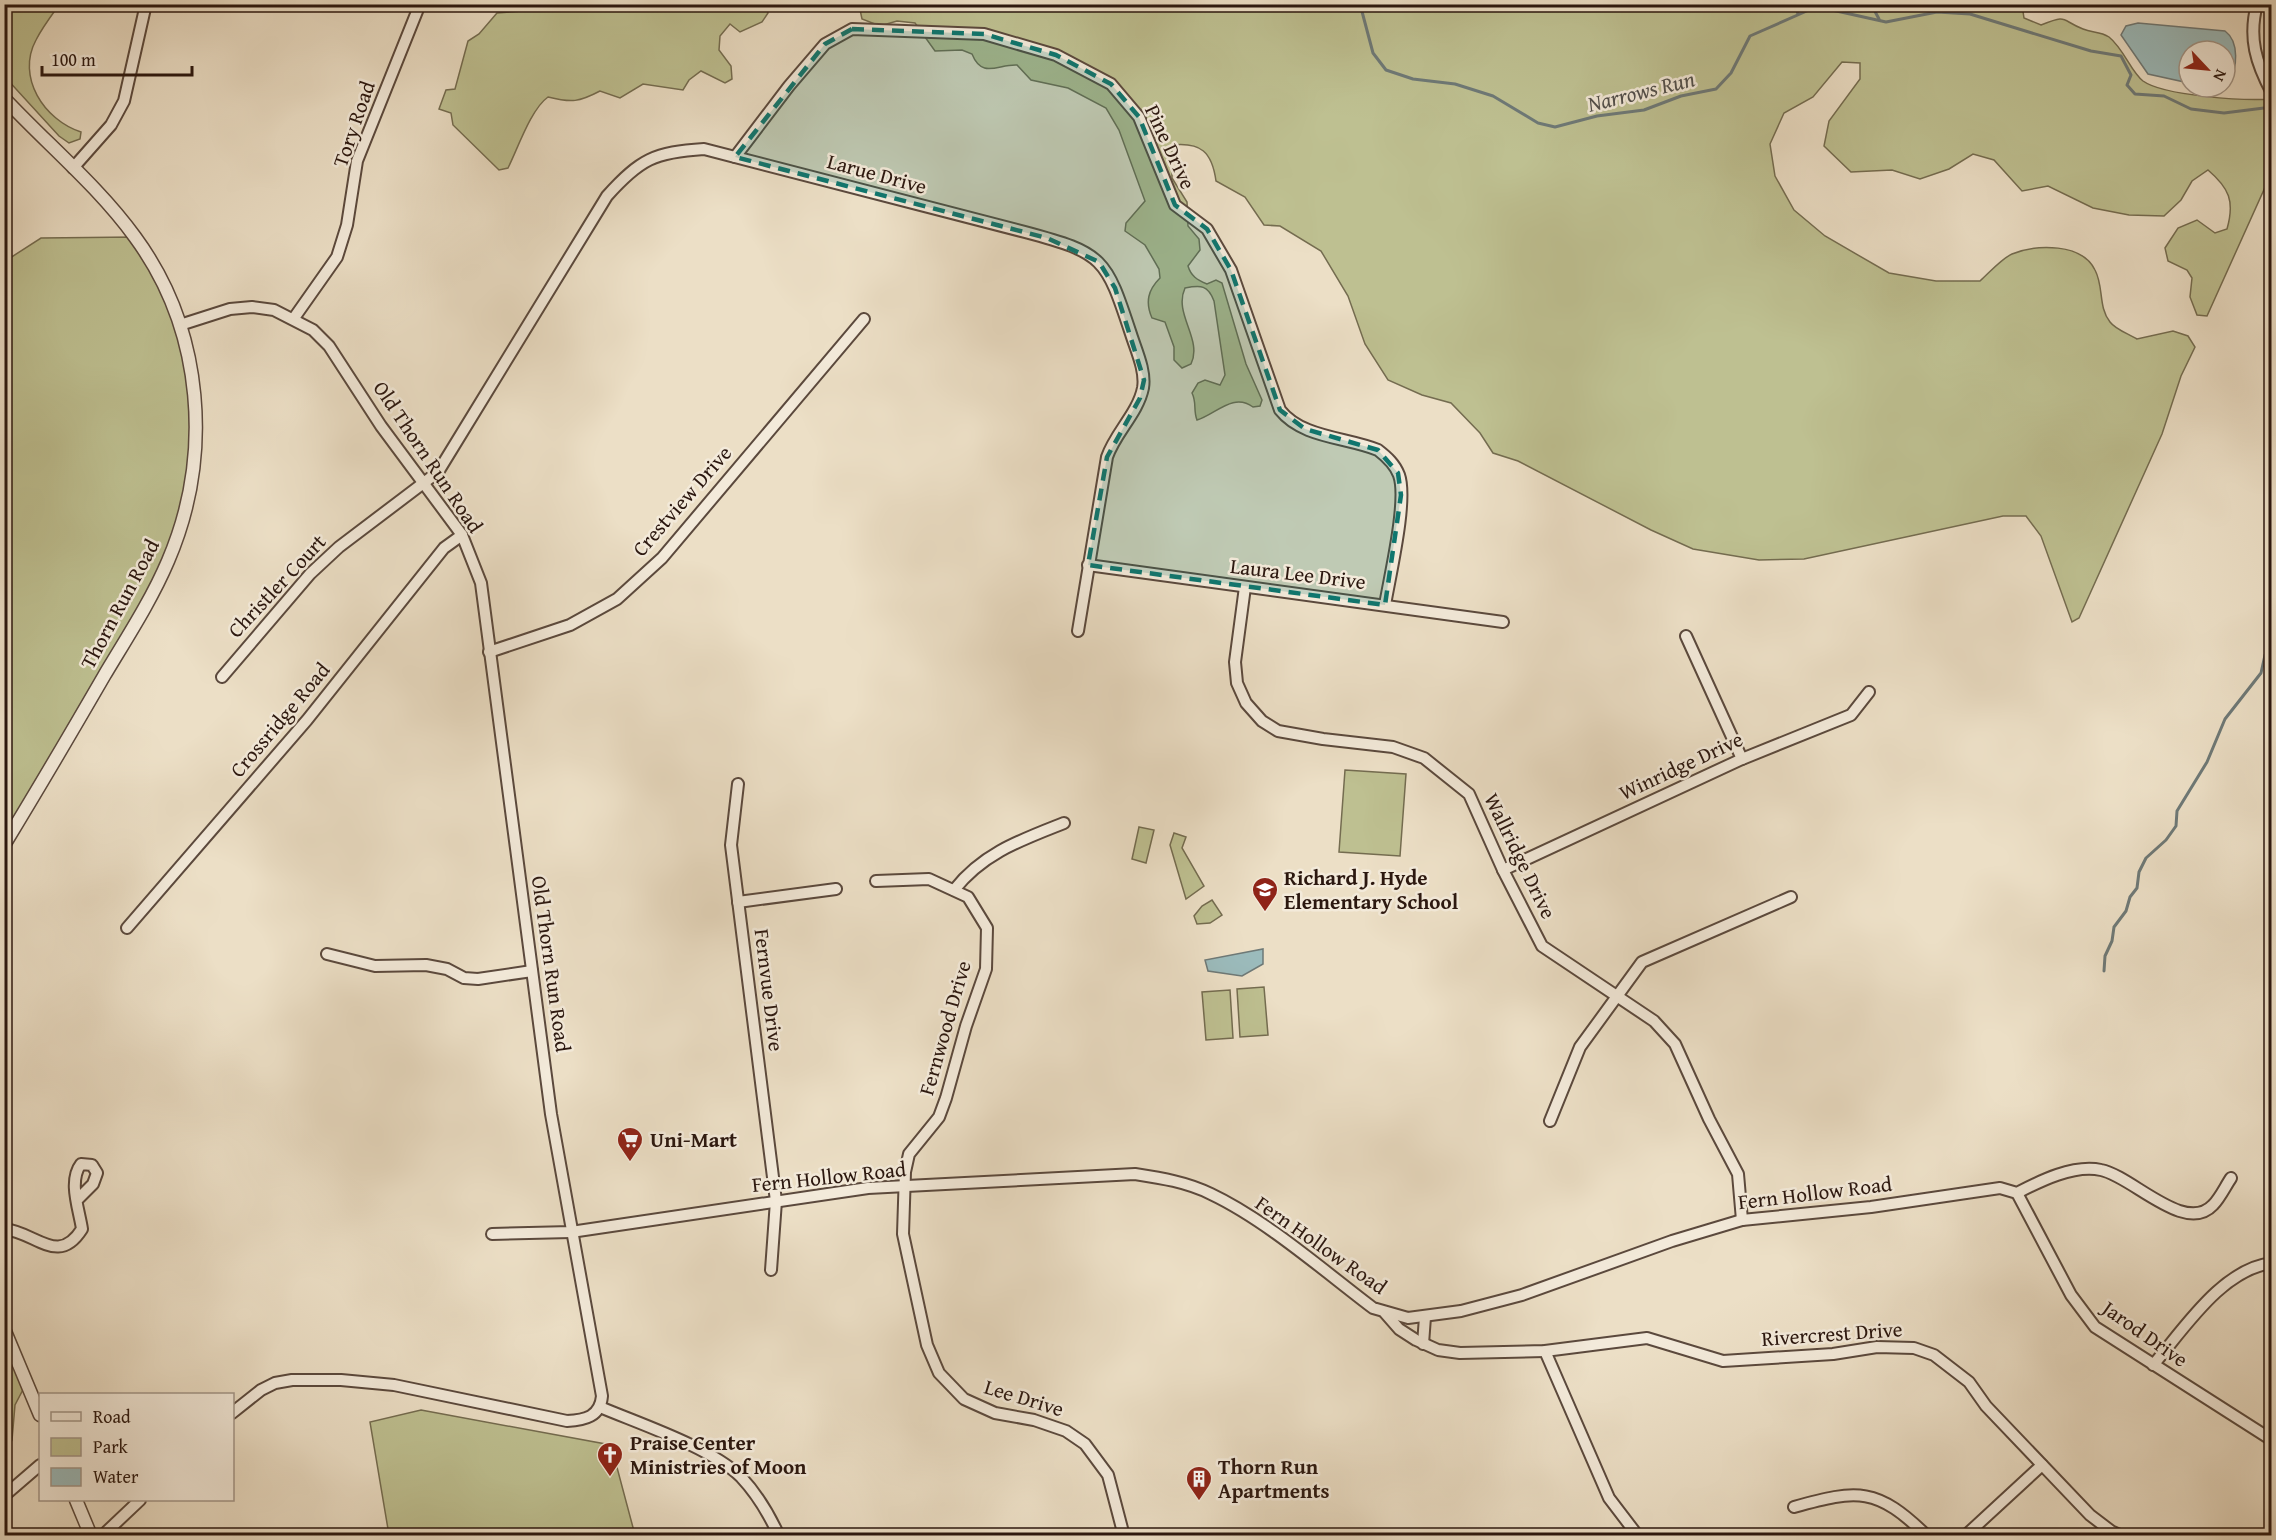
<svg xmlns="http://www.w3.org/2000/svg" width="2276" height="1540" viewBox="0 0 2276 1540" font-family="'Gentium Book Plus',serif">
<rect width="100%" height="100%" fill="#ecdfc6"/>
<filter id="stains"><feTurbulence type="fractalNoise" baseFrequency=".00333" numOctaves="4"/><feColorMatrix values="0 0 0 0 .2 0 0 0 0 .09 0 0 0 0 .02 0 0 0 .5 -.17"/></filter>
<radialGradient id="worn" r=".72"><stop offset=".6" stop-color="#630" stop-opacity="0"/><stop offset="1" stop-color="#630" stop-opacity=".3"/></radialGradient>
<g fill="#bec091" stroke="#746c50" stroke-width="1.5">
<path d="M 524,4 L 767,4 L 768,13 L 762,22 L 740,32 L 730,24 L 720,36 L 719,50 L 731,66 L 732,79 L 725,83 L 701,71 L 689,80 L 683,90 L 643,84 L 620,98 L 600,91 C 579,102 572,103 548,97 C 531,109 518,148 508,168 L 499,170 L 453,125 L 451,113 L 439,109 L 446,90 L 455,89 L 468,41 L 479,34 L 497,13 L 522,11 Z"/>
<path d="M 4,5 L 59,5 C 51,16 42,28 36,40 C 16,77 44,120 81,132 L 80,139 L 69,143 L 59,136 L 5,77 Z"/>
<path d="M 859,5 L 2022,5 L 2024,18 L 2041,25 C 2069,14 2060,20 2083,29 C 2092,33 2100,31 2109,37 C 2124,49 2131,72 2143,81 C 2164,96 2245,101 2271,99 L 2271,174 L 2207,316 L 2197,315 L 2190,297 L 2192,278 L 2187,270 L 2168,261 L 2165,248 L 2178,228 L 2197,220 L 2215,233 L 2227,229 C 2235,201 2229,188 2208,170 L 2192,181 L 2181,200 L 2164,216 L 2129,215 L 2093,208 L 2048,186 L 2022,191 L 1994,160 L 1973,154 L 1949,169 L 1920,179 L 1892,170 L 1851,172 L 1824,146 L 1829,121 L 1860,79 L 1860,63 L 1842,62 L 1813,97 L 1784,113 L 1770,144 L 1775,176 L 1794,210 L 1825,236 L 1889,273 L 1936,281 L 1980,281 C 1989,273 2001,259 2012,254 C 2037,244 2082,243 2095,270 C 2104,287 2098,307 2110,322 C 2116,330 2129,334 2137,339 L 2173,331 L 2188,336 L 2195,347 L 2181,376 L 2162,434 L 2079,618 L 2072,622 L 2041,536 L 2026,516 L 2003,516 L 1804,559 L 1759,560 L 1693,549 L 1651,530 L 1518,461 L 1493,453 L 1480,433 L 1451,403 L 1422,395 L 1388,380 L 1365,344 L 1348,296 L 1321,251 L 1280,226 L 1264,225 L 1245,197 L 1216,181 C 1212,152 1201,142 1172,145 L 1172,178 L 1187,202 L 1188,226 L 1199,239 L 1200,250 L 1188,266 C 1191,276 1197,280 1207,284 L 1216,280 L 1222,283 L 1246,364 L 1262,400 L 1260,406 L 1253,407 C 1233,392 1215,415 1197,420 C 1193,410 1197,403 1192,393 L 1198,383 L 1205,380 L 1220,385 L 1225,375 L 1214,301 C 1208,285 1201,285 1185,288 C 1173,314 1203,339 1191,364 L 1182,368 L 1174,360 L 1174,347 L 1165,322 L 1152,318 C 1145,302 1148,290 1160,278 L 1159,269 L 1145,245 L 1125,231 L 1126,223 L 1145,201 L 1119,130 L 1106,108 L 1068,88 L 1031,80 L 1017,65 C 998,64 982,79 972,54 L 962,50 L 935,51 L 915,23 L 897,21 L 880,26 L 862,19 Z"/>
<polygon points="135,237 180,325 196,447 167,562 5,845 5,255 10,258 41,238"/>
<polygon points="1345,770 1406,774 1400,856 1339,852"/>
<polygon points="1139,827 1154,830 1146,863 1132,859"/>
<polygon points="1174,833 1186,837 1182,848 1204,886 1186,899 1170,845"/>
<polygon points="1212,900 1222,915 1210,923 1197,924 1194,916 1202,906"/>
<polygon points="1264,987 1268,1035 1240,1037 1237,989"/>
<polygon points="1230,990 1233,1038 1206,1040 1202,992"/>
<polygon points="4,1329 27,1382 15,1405 12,1440 5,1455"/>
<polygon points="421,1410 611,1445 635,1535 389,1535 370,1422"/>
</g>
<g fill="#9bbbbc" stroke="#6e7977" stroke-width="1.5">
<path d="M 2138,23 L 2225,31 C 2240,42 2237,69 2229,83 C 2224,90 2216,89 2208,87 L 2225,87 L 2225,51 L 2189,51 L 2189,83 L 2148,74 L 2121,35 L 2126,26 Z"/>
<polygon points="1263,949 1263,964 1242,976 1208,971 1205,960"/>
</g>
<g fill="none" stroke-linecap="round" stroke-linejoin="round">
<g stroke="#6e7977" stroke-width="3">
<polyline points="1360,4 1373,53 1386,70 1413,79 1455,84 1493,96 1538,123 1555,127 1597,116 1644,110 1681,96 1716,89 1731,73 1750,36 1809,10 1832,10 1886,22 1937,12 1970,14 2091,51 2121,56 2131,75 2127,85 2135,94 2164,96 2191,109 2224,113 2272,107"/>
<polyline points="1795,4 1798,14"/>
<polyline points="1871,4 1879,19"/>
<polyline points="2104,971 2105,956 2112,941 2114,927 2126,911 2130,897 2137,888 2139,872 2146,858 2166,840 2176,826 2177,811 2207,762 2225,719 2261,673 2265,655 2272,647"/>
</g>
<defs>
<g id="minor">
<path d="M 2257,4 C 2248,38 2256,63 2272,93"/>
<path d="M 735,157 L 789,86 L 825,44 L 852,29 L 984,34 L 1056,55 L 1111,84 L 1139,117 L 1175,205 L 1207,229 L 1231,270 L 1280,410 C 1302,438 1346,437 1378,450 C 1387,457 1395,464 1399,475 C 1408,500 1390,575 1385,605"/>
<polyline points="73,168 111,125 124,101 146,4"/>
<polyline points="294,318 337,257 347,225 357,161 420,4"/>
<path d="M 180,325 L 230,309 L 252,307 L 274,310 L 313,330 L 329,346 L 381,426 L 462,535 L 481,583 L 551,1114 L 602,1396 C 600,1417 585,1420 567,1421 L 394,1385 L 341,1380 L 292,1380 L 275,1383 L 261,1390 L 232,1413"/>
<polyline points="1088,565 1503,622"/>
<polyline points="1245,587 1235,662 1237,683 1246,703 1262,721 1278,731 1323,739 1393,747 1424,758 1469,794 1503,870 1542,946 1654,1021 1675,1044 1709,1119 1738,1174 1742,1220"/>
<polyline points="1686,636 1742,759"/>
<polyline points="489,652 570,625 617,599 662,558 864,319"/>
<path d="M 222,677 L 310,574 L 339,547 L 438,472 L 607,196 C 640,159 655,152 704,149 L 1025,232 C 1104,253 1106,258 1131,334 C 1136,350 1146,371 1143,388 C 1138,413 1115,433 1107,457 L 1078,631"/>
<polyline points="738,784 731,845 776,1201 771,1270"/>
<polyline points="1503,870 1742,759 1851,715 1869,692"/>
<polyline points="876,881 929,879 968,897 987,928 986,969 966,1026 946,1098 939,1117 909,1154 905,1172 903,1234 927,1345 939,1373 964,1399 995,1413 1034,1420 1066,1431 1085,1444 1108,1475 1124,1536"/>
<path d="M 954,890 C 983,853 1021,840 1064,823"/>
<polyline points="738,902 836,889"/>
<polyline points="127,928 307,720 444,548 462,535"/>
<polyline points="327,954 375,966 426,965 447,969 464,978 478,979 532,971"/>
<polyline points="1550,1121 1580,1047 1642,962 1791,897"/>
<polyline points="2017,1193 2071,1295 2095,1327 2272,1440"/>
<path d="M 4,1229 C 36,1232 58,1267 82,1229 C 79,1209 68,1181 81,1164 L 92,1165 L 97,1173 L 93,1184 L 77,1200"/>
<path d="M 492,1234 L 571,1232 L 868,1188 L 1135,1174 C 1161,1178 1187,1182 1211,1194 C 1266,1220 1324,1271 1373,1308 L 1408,1318 L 1461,1311 L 1522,1295 L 1672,1241 L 1742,1220 L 1871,1207 L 2000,1188 L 2017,1193 C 2040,1181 2074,1164 2101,1170 C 2132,1176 2185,1235 2213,1205 C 2220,1198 2225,1187 2231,1178"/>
<polyline points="1385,1313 1399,1329 1416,1340 1438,1350 1460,1353 1545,1351 1647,1338 1723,1361 1833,1354 1877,1347 1914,1348 1934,1355 1969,1382 1986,1406 2090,1515 2111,1531 2122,1536"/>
<polyline points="1423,1344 1425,1317"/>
<polyline points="1545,1351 1609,1498 1638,1536"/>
<path d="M 2153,1365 C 2184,1329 2222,1269 2272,1263"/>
<path d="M 600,1407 C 640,1424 710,1447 741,1477 C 757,1494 769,1514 779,1536"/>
<polyline points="4,1496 40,1465"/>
<path d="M 1794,1507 C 1858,1489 1877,1487 1927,1536"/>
<polyline points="102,1536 140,1500"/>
<polyline points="1965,1536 2042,1465"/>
</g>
<g id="tertiary">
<path d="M 4,98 C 47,144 98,186 135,237 C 204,331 213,456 168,561 C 151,601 126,639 104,676 C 71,733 38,789 4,845"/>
<polyline points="4,1329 40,1415"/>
<polyline points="76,1500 91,1536"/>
</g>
</defs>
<use href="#minor" stroke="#5b493d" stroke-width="14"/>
<use href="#tertiary" stroke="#5b493d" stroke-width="15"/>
<use href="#minor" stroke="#f3eada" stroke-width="10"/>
<use href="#tertiary" stroke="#f3eada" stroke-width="12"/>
</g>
<path fill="#0f766e" fill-opacity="0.2" stroke="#0f766e" stroke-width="4.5" stroke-dasharray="12 8" stroke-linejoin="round" d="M 852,29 L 984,34 L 1056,55 L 1111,84 L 1139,117 L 1175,205 L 1207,229 L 1231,270 L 1280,410 L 1305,429 L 1378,450 L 1398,473 L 1401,495 L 1385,605 L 1088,565 L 1107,457 L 1140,398 L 1144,380 L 1115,288 L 1099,262 L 1047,238 L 735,157 L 825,44 Z"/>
<defs>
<symbol id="school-pin" viewBox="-11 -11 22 30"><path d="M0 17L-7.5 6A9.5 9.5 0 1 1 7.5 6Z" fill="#8f2418" stroke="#f3eada"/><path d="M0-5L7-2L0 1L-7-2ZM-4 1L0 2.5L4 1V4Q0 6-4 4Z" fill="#fff"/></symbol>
<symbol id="supermarket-pin" viewBox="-11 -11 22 30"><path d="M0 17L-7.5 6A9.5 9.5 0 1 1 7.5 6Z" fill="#8f2418" stroke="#f3eada"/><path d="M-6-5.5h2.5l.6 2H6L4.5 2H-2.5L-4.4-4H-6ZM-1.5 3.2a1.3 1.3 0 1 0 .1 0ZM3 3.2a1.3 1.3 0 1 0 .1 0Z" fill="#fff"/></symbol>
<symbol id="church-pin" viewBox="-11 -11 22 30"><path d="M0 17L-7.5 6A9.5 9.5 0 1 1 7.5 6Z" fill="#8f2418" stroke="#f3eada"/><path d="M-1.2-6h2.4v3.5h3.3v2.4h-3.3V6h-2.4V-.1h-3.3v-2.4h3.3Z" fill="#fff"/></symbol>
<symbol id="building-pin" viewBox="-11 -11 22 30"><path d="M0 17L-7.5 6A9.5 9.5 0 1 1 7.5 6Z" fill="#8f2418" stroke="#f3eada"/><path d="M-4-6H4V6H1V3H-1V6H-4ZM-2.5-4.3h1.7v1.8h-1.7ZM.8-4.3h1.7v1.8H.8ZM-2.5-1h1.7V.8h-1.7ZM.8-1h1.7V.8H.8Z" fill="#fff"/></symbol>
</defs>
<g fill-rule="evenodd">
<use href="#school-pin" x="1250" y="875" width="30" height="40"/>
<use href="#supermarket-pin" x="615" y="1125" width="30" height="40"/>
<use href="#church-pin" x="595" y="1440" width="30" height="40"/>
<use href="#building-pin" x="1184" y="1464" width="30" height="40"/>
</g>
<g text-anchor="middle" stroke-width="5" stroke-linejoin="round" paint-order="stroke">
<g font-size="21" fill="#2b170f" stroke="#f3eada">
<text transform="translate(354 124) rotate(-71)" y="7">Tory Road</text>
<text transform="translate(1170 147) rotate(65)" y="7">Pine Drive</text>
<text transform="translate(877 174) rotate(15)" y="7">Larue Drive</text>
<text transform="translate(428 457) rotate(56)" y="7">Old Thorn Run Road</text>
<text transform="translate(682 501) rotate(-49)" y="7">Crestview Drive</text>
<text transform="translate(1298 574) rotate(7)" y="7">Laura Lee Drive</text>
<text transform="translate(277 586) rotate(-47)" y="7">Christler Court</text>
<text transform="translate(120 604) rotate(-62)" y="7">Thorn Run Road</text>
<text transform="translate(280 720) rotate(-50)" y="7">Crossridge Road</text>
<text transform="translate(1681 766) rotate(-25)" y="7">Winridge Drive</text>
<text transform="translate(1520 856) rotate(64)" y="7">Wallridge Drive</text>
<text transform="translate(551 964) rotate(82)" y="7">Old Thorn Run Road</text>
<text transform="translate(769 990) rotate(83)" y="7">Fernvue Drive</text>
<text transform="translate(945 1028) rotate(-74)" y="7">Fernwood Drive</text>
<text transform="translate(829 1177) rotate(-6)" y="7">Fern Hollow Road</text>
<text transform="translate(1815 1193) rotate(-7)" y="7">Fern Hollow Road</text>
<text transform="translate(1321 1245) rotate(35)" y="7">Fern Hollow Road</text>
<text transform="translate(1832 1334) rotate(-4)" y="7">Rivercrest Drive</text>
<text transform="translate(2145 1334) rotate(35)" y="7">Jarod Drive</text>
<text transform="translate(1024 1398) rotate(17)" y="7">Lee Drive</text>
</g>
<g font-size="21" font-weight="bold" fill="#2b170f" stroke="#f3eada" text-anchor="start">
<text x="1284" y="885">Richard J. Hyde<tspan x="1284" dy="24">Elementary School</tspan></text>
<text x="650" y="1147">Uni-Mart</text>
<text x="630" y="1450">Praise Center<tspan x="630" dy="24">Ministries of Moon</tspan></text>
<text x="1218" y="1474">Thorn Run<tspan x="1218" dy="24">Apartments</tspan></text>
</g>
<g font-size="22" font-style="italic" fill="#52504c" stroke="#f3eada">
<text transform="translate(1641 91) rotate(-14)" y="8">Narrows Run</text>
</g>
</g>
<rect width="2276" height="1540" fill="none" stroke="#ecdfc6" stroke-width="24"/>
<rect x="6" y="6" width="2264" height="1528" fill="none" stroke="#2b170f" stroke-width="3"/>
<rect x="12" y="12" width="2252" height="1516" fill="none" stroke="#2b170f" stroke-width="1.5"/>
<rect x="39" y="1393" width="195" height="108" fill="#f3eada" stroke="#a39689" stroke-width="1.5"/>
<rect x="51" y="1412" width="30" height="9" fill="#f3eada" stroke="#a39689" stroke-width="1.5"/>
<text x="93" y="1423" font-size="18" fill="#2b170f">Road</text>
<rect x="51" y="1438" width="30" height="18" fill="#bec091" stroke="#a39689" stroke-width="1.5"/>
<text x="93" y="1453" font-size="18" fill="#2b170f">Park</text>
<rect x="51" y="1468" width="30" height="18" fill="#9bbbbc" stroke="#a39689" stroke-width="1.5"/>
<text x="93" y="1483" font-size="18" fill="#2b170f">Water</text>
<g transform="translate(2207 69) rotate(116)"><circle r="28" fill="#f3eada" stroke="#a39689" stroke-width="1.5"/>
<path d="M0-4.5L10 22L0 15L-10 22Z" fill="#8f2418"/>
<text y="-9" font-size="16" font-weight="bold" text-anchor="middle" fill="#2b170f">N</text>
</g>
<path d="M42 66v9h150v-9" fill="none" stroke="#2b170f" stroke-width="3"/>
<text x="51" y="66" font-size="18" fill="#2b170f" stroke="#f3eada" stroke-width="4.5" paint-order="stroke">100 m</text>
<rect width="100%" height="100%" filter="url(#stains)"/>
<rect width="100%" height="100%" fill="url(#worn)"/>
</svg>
